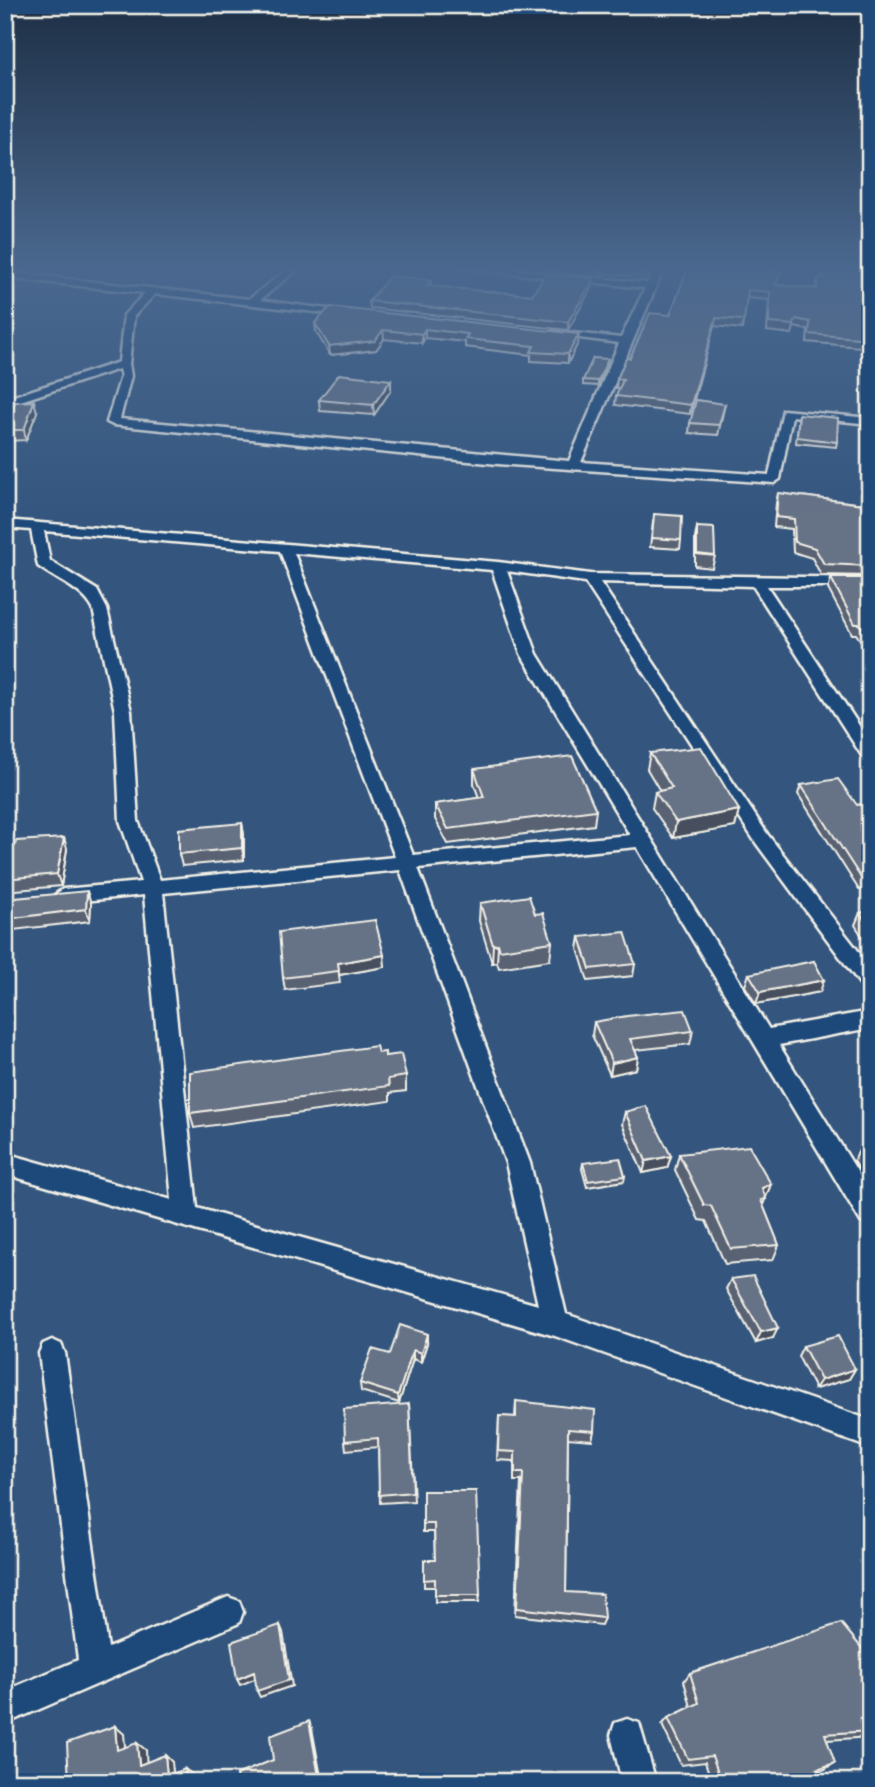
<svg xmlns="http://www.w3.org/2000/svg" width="875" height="1787" viewBox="0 0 875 1787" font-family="'Playpen Sans',sans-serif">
<rect width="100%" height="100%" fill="#34567e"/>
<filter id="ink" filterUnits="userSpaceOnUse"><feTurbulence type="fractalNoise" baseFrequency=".0143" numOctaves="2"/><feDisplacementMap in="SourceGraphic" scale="14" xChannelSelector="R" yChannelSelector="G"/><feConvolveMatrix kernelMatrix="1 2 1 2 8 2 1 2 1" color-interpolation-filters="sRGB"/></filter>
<g filter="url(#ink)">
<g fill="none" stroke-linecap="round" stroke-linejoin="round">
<defs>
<g id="street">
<polygon points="289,268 299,268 260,300 357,313 352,316 155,294 134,316 129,364 131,376 120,419 569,461 619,343 548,334 553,331 621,338 645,288 462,268 494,268 647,283 654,268 664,268 581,462 769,475 783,410 870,418 870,424 792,416 780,479 774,483 498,464 113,425 107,422 121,376 119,369 5,406 5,399 119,362 124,315 145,293 5,278 5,272 249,299"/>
<path d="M 5,520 L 498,562 L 590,574 L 870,578 L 870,586 L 767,586 L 870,742 L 870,760 L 864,759 L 753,586 L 600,582 L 768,835 L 870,966 L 870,990 L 863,988 L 756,843 L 585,582 L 507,571 L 537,654 L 769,1029 L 870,1011 L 870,1028 L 779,1045 L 870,1192 L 870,1225 L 861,1222 L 637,847 L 418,868 L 530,1163 L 566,1314 L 870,1420 L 870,1448 L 555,1336 L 5,1174 L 5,1153 L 172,1200 L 144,895 L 63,903 L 53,896 L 63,889 L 141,882 L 120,821 L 115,711 L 93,609 C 83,589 56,580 38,566 L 31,530 L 5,528 ZM 44,531 L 280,551 L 395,857 L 160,880 L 138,821 L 131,711 L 107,609 L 97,590 L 50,561 ZM 294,553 L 492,570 L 521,654 L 630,835 L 413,855 ZM 400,870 L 506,1163 L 538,1305 L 197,1208 L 163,893 Z"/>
<polygon points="52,1340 61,1344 65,1353 108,1648 228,1597 239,1601 243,1612 239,1623 5,1724 5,1691 78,1660 39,1353 43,1344"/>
<polygon points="627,1719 639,1723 656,1782 622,1782 611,1735 615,1723"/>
</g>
</defs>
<use href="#street" stroke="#f4f1e8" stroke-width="5"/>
<use href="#street" fill="#1f4a7a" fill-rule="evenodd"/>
</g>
<g fill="#586273" stroke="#f4f1e8" stroke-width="2">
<polygon points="600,268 648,268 643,277 599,273"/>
<polygon points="688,268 777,285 816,289 818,278 822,278 824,268 870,268 870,348 807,342 808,330 794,327 792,334 767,331 769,300 747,298 742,329 714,326 690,414 615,405 616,396 619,388 616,388 617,379 630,358 670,315"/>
<polygon points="431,280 431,287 532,295 593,285 568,330 370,308 369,301"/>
<polygon points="330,307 578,343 568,363 531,361 531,355 465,347 465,342 425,338 422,343 384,339 376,350 330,355 316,332 315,323"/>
<polygon points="608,359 607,364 598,386 583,385 583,380"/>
<polygon points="391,380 391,390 374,415 320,411 319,400"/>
<polygon points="725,404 718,435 689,433 690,423"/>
<polygon points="37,412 26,440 7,441 5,436 5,426"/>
<polygon points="799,414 837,442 836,447 796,443"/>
<polygon points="778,493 870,505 870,576 821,575 812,558 793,552 792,529 774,527 776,503"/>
<polygon points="653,522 681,540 680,549 650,547"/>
<polygon points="697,527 715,556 712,568 695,566 695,538"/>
<polygon points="831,578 870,578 870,654 856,634 852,634 828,589"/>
<polygon points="650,753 739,810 735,827 673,838 652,808 655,792 660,791 647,769"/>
<polygon points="474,769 596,810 594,825 448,844 435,819 435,804 479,798 474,784"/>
<polygon points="801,785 857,805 870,803 870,889 859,890 798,794"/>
<polygon points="242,823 244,835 244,860 182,866 179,854"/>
<polygon points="64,838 67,849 61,886 5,891 5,848"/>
<polygon points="5,899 91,903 90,921 5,931"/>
<polygon points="480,903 535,914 552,942 550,960 499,968 497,962 492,963 479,921"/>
<polygon points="870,911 870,949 855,925 860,913"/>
<polygon points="375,920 385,967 339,975 340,983 285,990 283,978"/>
<polygon points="580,937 635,964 633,976 588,981 578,949"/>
<polygon points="749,974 820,992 756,1004 745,986"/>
<polygon points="594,1022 693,1031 690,1044 635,1050 638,1057 636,1069 610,1075 592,1035"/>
<polygon points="378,1053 385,1056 406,1076 406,1091 390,1093 390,1101 194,1128 190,1113"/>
<polygon points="625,1112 671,1156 667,1168 643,1173 622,1124"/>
<polygon points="870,1144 870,1187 854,1161 861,1146"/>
<polygon points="679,1154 771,1184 763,1205 779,1245 773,1260 725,1264 706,1221 699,1220 675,1170"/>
<polygon points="583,1163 625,1176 624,1181 587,1187 582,1169"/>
<polygon points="731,1279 773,1338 756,1343 726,1289"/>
<polygon points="427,1343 421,1362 413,1359 399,1403 361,1391 360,1383 390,1354"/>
<polygon points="803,1346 855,1369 849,1379 815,1389 798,1356"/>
<polygon points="516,1401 594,1431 592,1440 568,1438 566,1592 604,1618 601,1625 515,1615 521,1481 514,1481 514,1461 497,1460 499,1416 515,1417"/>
<polygon points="409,1404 414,1501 380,1503 378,1447 346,1450 345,1441"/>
<polygon points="423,1491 480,1595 479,1602 435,1602 435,1587 424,1587 424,1560 435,1560 434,1532 423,1532"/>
<polygon points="690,1673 870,1731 870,1737 827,1740 825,1769 819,1771 816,1782 712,1782 705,1762 681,1765 662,1725 668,1718 691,1707 684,1681"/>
</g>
<g fill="#47505e" stroke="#f4f1e8" stroke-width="2">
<polygon points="645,268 648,268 643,277 644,268"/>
<polygon points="594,278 593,285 568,330 568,322"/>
<polygon points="716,318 714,326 690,414 691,405"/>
<polygon points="425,329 425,338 422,343 422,334"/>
<polygon points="383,330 384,339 376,350 330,355 329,346"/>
<polygon points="579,334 578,343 568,363 568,354"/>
<polygon points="608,359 607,364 598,386 598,381"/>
<polygon points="391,380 391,390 374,415 373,405"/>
<polygon points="34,401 37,412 26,440 24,430"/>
<polygon points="739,810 735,827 673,838 676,822"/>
<polygon points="242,823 244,835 244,860 242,848"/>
<polygon points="64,838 67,849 61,886 57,874"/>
<polygon points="87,891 91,903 90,921 86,909"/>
<polygon points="498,944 497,962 492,963 493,945"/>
<polygon points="384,955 385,967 339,975 338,963"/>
<polygon points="824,980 820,992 756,1004 760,992"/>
<polygon points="638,1057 636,1069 610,1075 612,1063"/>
<polygon points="671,1156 667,1168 643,1173 646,1161"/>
<polygon points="771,1184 765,1199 762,1188"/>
<polygon points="778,1328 773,1338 756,1343 761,1332"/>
<polygon points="427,1334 427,1343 421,1362 421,1353"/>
<polygon points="413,1350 413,1359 399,1403 398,1395"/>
<polygon points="855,1369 849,1379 815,1389 821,1380"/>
<polygon points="280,1625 283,1632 292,1686 260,1697 257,1691"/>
<polygon points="254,1672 257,1678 240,1685 237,1679"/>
<polygon points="309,1721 312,1728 322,1782 320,1782"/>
<polygon points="115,1726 124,1734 126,1757 117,1750"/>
<polygon points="137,1743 146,1750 147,1772 139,1765"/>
<polygon points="165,1755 172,1762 174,1782 167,1776"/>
<polygon points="835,1763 825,1769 807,1775 817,1769"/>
<polygon points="185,1769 193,1775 193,1782 187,1782"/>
</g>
<g fill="#667286" stroke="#f4f1e8" stroke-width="2">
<polygon points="688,268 754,268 774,270 780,273 776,285 817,289 818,278 823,278 824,268 870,268 870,339 809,334 810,322 796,319 794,325 769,323 770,292 748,290 744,320 716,318 691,405 616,396 623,380 617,379 626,358 630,358 650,313 670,315"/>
<polygon points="545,275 594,278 568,322 369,301 390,276 431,280 427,286 532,295"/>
<polygon points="330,307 579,334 568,354 531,352 534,346 465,339 468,334 425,329 422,334 383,330 375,341 329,346 315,323"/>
<polygon points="593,358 608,359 598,381 583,380"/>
<polygon points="339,374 391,380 373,405 319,400"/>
<polygon points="696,400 725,404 719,425 690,423"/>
<polygon points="34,401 24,430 5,430 5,426 15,402"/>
<polygon points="799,414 838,418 837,442 797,437"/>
<polygon points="778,493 870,505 870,546 864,546 870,556 870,566 824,564 815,548 795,542 794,519 776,517"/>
<polygon points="654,514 682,516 681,540 652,538"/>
<polygon points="697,527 714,528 715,556 697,554"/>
<polygon points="831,578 870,578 870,639 859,624 855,624"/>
<polygon points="701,747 739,810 676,822 655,792 672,788 650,753"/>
<polygon points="572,756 596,810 448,829 435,804 484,797 474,769"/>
<polygon points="838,779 857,805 870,803 870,880 863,881 801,785"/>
<polygon points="242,823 242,848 179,854 179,829"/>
<polygon points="64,838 57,874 5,879 5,848 15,846 16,841"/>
<polygon points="87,891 86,909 5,919 5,899"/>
<polygon points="529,896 535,914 543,913 552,942 500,950 498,944 493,945 480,903"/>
<polygon points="870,911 870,929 860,913"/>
<polygon points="375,920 384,955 338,963 339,971 283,978 279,932"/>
<polygon points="625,932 635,964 590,969 580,937"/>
<polygon points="814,961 824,980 760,992 749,974"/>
<polygon points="685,1010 693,1031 630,1039 638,1057 612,1063 594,1022 627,1016"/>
<polygon points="376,1046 378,1053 385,1052 385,1056 401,1054 406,1076 388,1079 389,1086 190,1113 190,1072"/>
<polygon points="646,1106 671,1156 646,1161 625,1112"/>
<polygon points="870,1144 870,1159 861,1146"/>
<polygon points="749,1146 771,1184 762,1188 766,1199 761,1200 779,1245 731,1249 711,1206 704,1205 679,1154"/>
<polygon points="620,1158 625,1176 588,1181 583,1163"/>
<polygon points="753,1276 778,1328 761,1332 731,1279"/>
<polygon points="400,1325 427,1334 421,1353 413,1350 398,1395 360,1383 372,1349 390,1354"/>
<polygon points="838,1336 855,1369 821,1380 803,1346"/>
<polygon points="516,1401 595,1410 594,1431 568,1429 566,1592 602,1594 604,1618 517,1608 523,1473 515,1473 515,1452 498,1451 499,1416 516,1417"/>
<polygon points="409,1404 413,1492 379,1495 378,1438 345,1441 344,1409"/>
<polygon points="423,1491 476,1491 480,1595 435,1595 435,1579 424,1580 424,1560 435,1560 434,1524 423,1524"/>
<polygon points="841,1623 870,1658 870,1731 825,1734 835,1763 817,1769 824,1777 815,1782 722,1782 712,1756 688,1759 668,1718 699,1703 690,1673"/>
<polygon points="280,1625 289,1680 257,1691 254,1672 237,1679 231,1642"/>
<polygon points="309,1721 320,1782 237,1782 236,1775 273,1760 270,1736"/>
<polygon points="115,1726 117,1750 137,1743 139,1765 165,1755 167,1776 185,1769 187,1782 69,1782 67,1743"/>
</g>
</g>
<linearGradient id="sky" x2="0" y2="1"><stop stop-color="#1d2f45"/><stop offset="0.52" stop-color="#4a688f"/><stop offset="1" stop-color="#4a688f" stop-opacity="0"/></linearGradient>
<rect width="875" height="518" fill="url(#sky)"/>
<rect width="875" height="1787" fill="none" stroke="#1f4a7a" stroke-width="28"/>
<rect x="14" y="14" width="847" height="1759" fill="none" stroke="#f4f1e8" stroke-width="2.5" filter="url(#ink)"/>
</svg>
